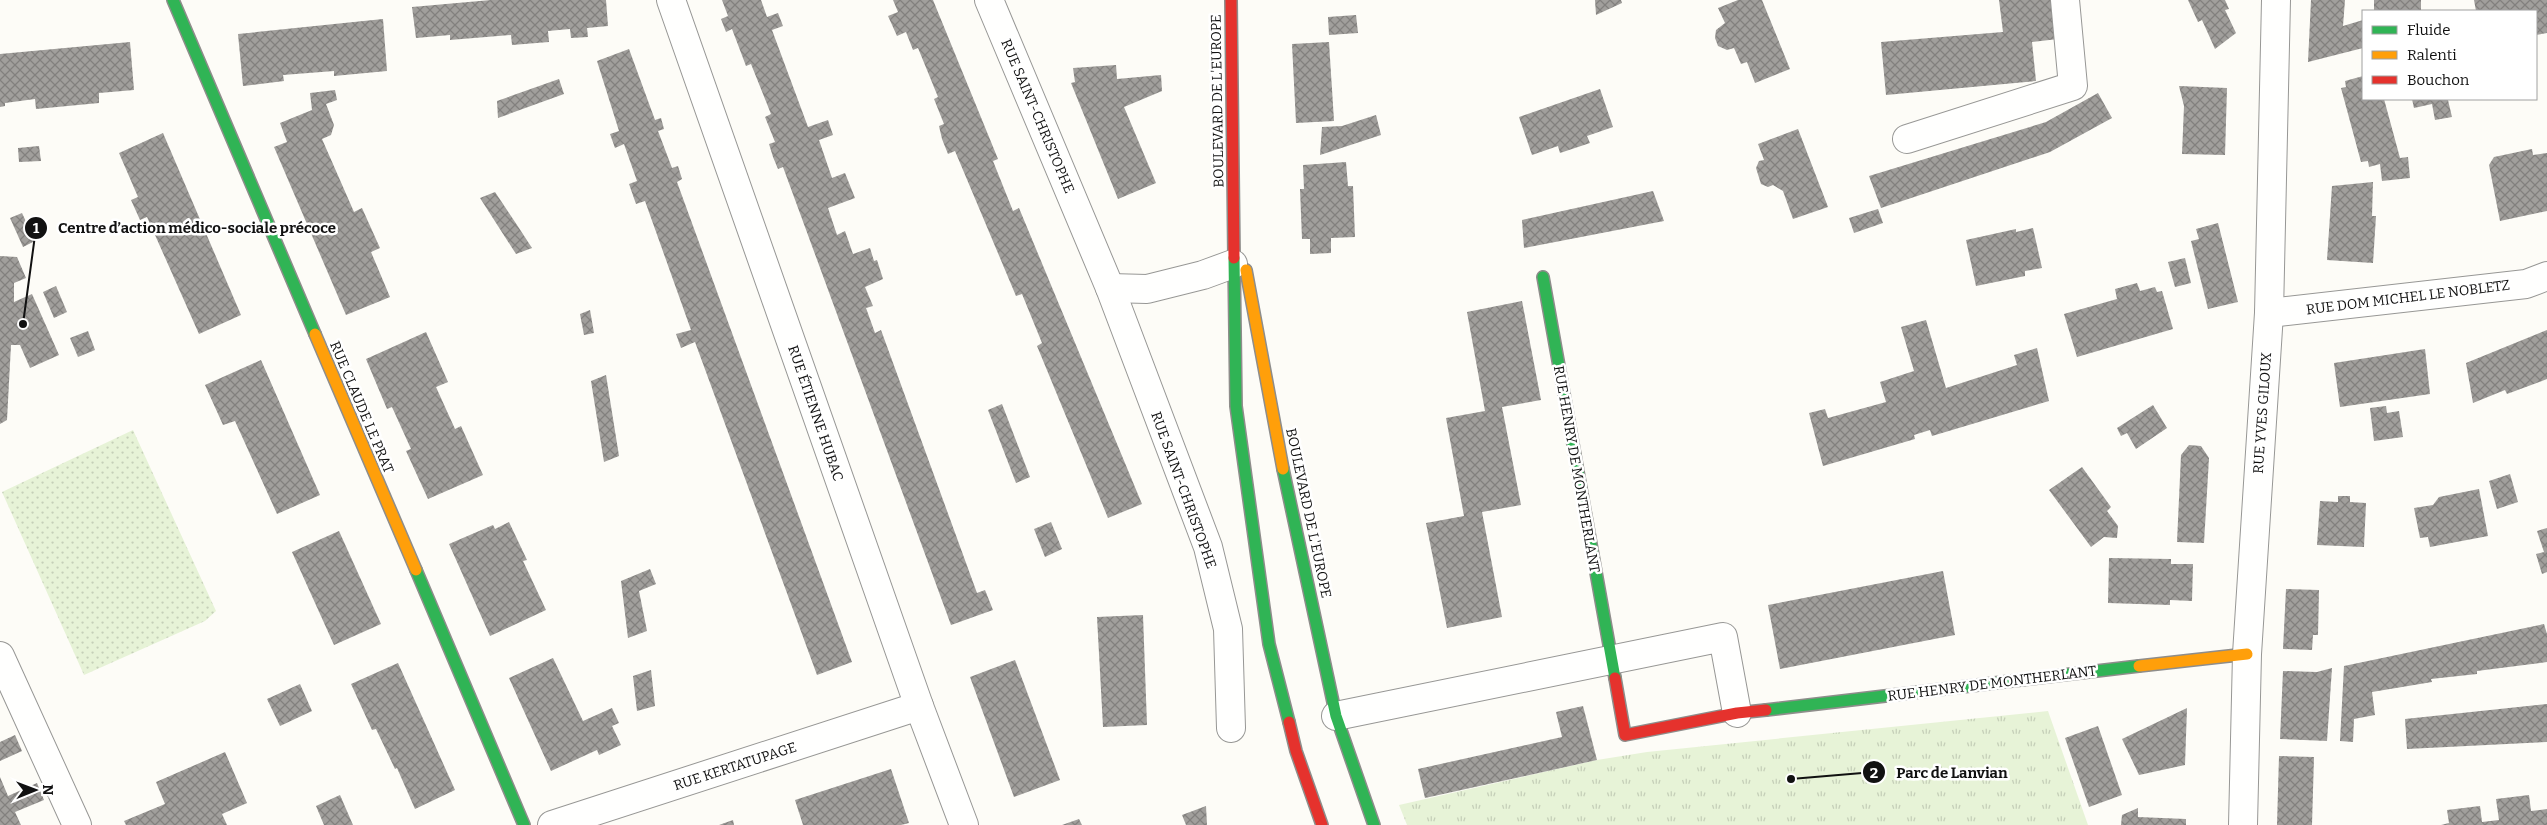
<svg xmlns="http://www.w3.org/2000/svg" width="2547" height="825" viewBox="0 0 2547 825" font-family="Bitter,serif">
<defs>
<pattern id="grass-dots" width="8" height="8" patternUnits="userSpaceOnUse" patternTransform="scale(1.25)"><rect width="8" height="8" fill="#e7f3d7"/><path d="M2 2h.1M6 6h.1" fill="none" stroke="#c5cfb8" stroke-width="1.8" stroke-linecap="round"/></pattern>
<pattern id="park-tufts" width="24" height="20" patternUnits="userSpaceOnUse" patternTransform="scale(1.25)"><rect width="24" height="20" fill="#e7f3d7"/><path d="M3 7l-1-3M5 7V3M7 7l1-3M15 17l-1-3M17 17v-4M19 17l1-3" fill="none" stroke="#c5cfb8"/></pattern>
<pattern id="building-cross-hatch" width="8" height="8" patternUnits="userSpaceOnUse" patternTransform="scale(1.25)"><rect width="8" height="8" fill="#a19f9c"/><path d="M0 0l8 8M0 8l8-8" fill="none" stroke="#82807e"/></pattern>
</defs>
<rect width="100%" height="100%" fill="#fdfcf7"/>
<polygon fill="url(#grass-dots)" points="133,430 216,611 205,621 84,675 2,492"/>
<polygon fill="url(#park-tufts)" points="2048,711 2088,825 1407,825 1399,805 1597,760 1647,752"/>
<g fill="url(#building-cross-hatch)">
<polygon points="491,0 606,0 608,26 587,28 588,37 571,38 570,29 548,31 549,42 512,45 511,35 450,40 450,35 416,38 412,7"/>
<polygon points="722,0 761,0 767,17 778,13 783,26 772,30 808,127 828,120 833,135 819,140 832,178 845,173 855,198 828,208 837,235 845,231 853,254 870,248 874,261 877,260 883,279 865,287 873,306 866,308 875,333 881,330 977,593 985,590 993,610 951,625 783,167 778,169 773,157 769,144 775,142 765,117 771,114 751,64 746,66 732,29 726,32 721,19 728,16"/>
<polygon points="893,0 933,0 998,159 993,161 1013,211 1019,208 1142,504 1108,518 1037,346 1042,343 1022,294 1016,296 955,151 948,154 942,139 939,126 944,124 934,99 938,97 918,48 913,50 906,32 897,36 888,16 898,12"/>
<polygon points="1595,0 1621,0 1622,3 1596,15"/>
<polygon points="1738,0 1762,0 1790,69 1755,83 1747,62 1741,64 1734,48 1727,50 1718,46 1715,38 1716,30 1725,23 1718,8"/>
<polygon points="1999,0 2054,0 2058,39 2032,42 2036,81 1886,95 1881,42 2003,32"/>
<polygon points="2188,0 2225,0 2229,9 2225,10 2236,33 2215,49 2202,20 2198,22"/>
<polygon points="2311,0 2345,0 2343,26 2363,20 2363,48 2308,62"/>
<rect x="2374" y="0" width="47" height="11"/>
<polygon points="2474,0 2547,0 2547,33 2536,35 2536,11 2476,11"/>
<polygon points="1356,15 1358,33 1329,35 1328,17"/>
<polygon points="383,19 387,71 334,76 334,71 283,75 284,81 243,86 238,34"/>
<polygon points="130,42 134,90 99,93 99,103 36,109 35,99 5,103 5,106 0,107 0,54"/>
<polygon points="1329,42 1334,121 1296,123 1292,44"/>
<polygon points="629,49 655,120 661,118 664,129 658,131 672,168 678,166 682,179 677,182 852,662 817,675 695,342 681,348 676,334 691,330 645,201 636,204 629,184 637,181 624,144 615,148 610,134 619,131 597,61"/>
<polygon points="1116,65 1117,79 1161,75 1162,91 1124,107 1156,183 1118,199 1071,83 1075,82 1073,68"/>
<polygon points="2363,76 2363,99 2384,99 2400,158 2408,157 2410,178 2382,181 2380,164 2369,167 2368,161 2361,162 2341,88 2346,87 2345,81"/>
<polygon points="559,79 564,94 498,118 497,101"/>
<polygon points="2179,86 2227,88 2225,155 2182,154 2184,106"/>
<polygon points="1600,89 1613,127 1587,136 1590,143 1560,153 1558,146 1532,155 1519,117"/>
<polygon points="335,90 337,100 326,104 334,125 331,135 322,139 354,212 362,208 380,248 371,252 390,297 346,315 274,147 287,142 280,123 312,110 310,93"/>
<polygon points="2098,93 2112,118 2050,152 1881,208 1869,176 2046,122"/>
<polygon points="2412,99 2448,100 2452,117 2435,120 2432,104 2414,108"/>
<polygon points="1376,115 1381,135 1320,155 1322,127 1342,126"/>
<polygon points="1798,129 1828,207 1793,219 1783,191 1773,185 1768,187 1761,184 1756,168 1759,161 1764,160 1758,144"/>
<polygon points="163,133 241,315 199,334 147,217 140,220 131,200 138,197 119,153"/>
<polygon points="39,146 41,161 19,162 18,148"/>
<polygon points="2532,149 2533,155 2547,153 2547,211 2500,221 2489,165 2494,157"/>
<polygon points="1346,162 1348,186 1353,186 1355,237 1331,238 1331,253 1310,254 1310,239 1302,239 1300,189 1304,189 1303,165"/>
<polygon points="2373,182 2372,216 2376,216 2373,263 2327,260 2332,186"/>
<polygon points="1653,191 1664,221 1524,248 1522,220"/>
<polygon points="495,192 517,225 532,248 516,254 480,198"/>
<polygon points="1878,209 1883,223 1854,233 1849,218"/>
<polygon points="22,213 35,241 23,247 10,218"/>
<polygon points="2218,223 2238,302 2208,309 2191,241 2199,239 2196,229"/>
<polygon points="2033,228 2042,268 2025,271 2025,276 1976,286 1966,240 2016,229 2016,232"/>
<polygon points="0,256 17,257 26,278 14,283 14,302 32,294 59,355 30,368 20,345 11,345 7,420 0,424"/>
<polygon points="2185,258 2191,283 2175,287 2168,262"/>
<polygon points="2137,283 2140,291 2155,287 2157,292 2162,291 2173,329 2077,357 2064,314 2117,299 2115,289"/>
<polygon points="56,286 67,312 54,318 43,292"/>
<polygon points="1522,301 1541,400 1502,407 1521,505 1482,512 1502,617 1447,628 1426,523 1464,516 1446,418 1485,411 1467,312"/>
<polygon points="590,310 594,333 584,335 580,314"/>
<polygon points="1926,320 1946,388 2017,365 2014,355 2037,348 2049,401 1932,436 1930,430 1914,435 1915,439 1823,466 1809,413 1825,409 1828,418 1886,402 1880,382 1914,371 1901,327"/>
<polygon points="2547,330 2547,379 2507,394 2505,390 2473,403 2466,363"/>
<polygon points="88,331 95,350 78,357 70,338"/>
<polygon points="426,332 448,382 436,387 455,429 461,426 483,475 428,499 406,451 411,449 392,407 387,409 366,359"/>
<polygon points="2425,349 2430,394 2340,407 2334,363"/>
<polygon points="261,360 320,495 277,514 235,421 223,425 205,385"/>
<polygon points="606,375 619,456 604,462 591,381"/>
<polygon points="1002,404 1030,477 1016,483 988,410"/>
<polygon points="2153,405 2167,428 2136,449 2127,433 2121,436 2117,428"/>
<polygon points="2386,406 2387,413 2399,411 2403,437 2374,441 2370,408"/>
<polygon points="2189,445 2201,446 2209,458 2204,543 2177,542 2181,455"/>
<polygon points="2082,467 2111,507 2107,511 2118,526 2117,538 2104,537 2091,547 2049,490"/>
<polygon points="2510,474 2518,502 2497,509 2489,481"/>
<polygon points="2479,489 2488,536 2430,547 2428,537 2420,538 2414,508 2433,505 2439,497"/>
<polygon points="2338,496 2350,496 2350,502 2366,503 2364,547 2317,545 2320,501 2338,502"/>
<polygon points="509,522 527,560 523,561 546,610 490,636 449,544 493,525 495,529"/>
<polygon points="1051,522 1062,549 1045,557 1034,529"/>
<polygon points="2547,528 2547,572 2542,574 2536,554 2544,552 2537,531"/>
<polygon points="339,531 381,624 334,645 292,552"/>
<polygon points="2109,558 2171,559 2171,564 2193,564 2192,601 2170,600 2170,605 2108,603"/>
<polygon points="650,569 656,584 639,591 647,631 628,638 621,581"/>
<polygon points="1943,571 1955,635 1780,669 1768,605"/>
<polygon points="2286,589 2319,590 2318,635 2313,635 2312,650 2283,649"/>
<polygon points="1143,615 1147,725 1103,727 1097,617"/>
<polygon points="2544,624 2547,634 2547,662 2477,671 2477,674 2431,679 2432,682 2372,692 2375,715 2354,719 2353,742 2340,741 2344,666"/>
<polygon points="553,658 583,721 612,708 619,723 612,726 621,745 599,755 597,750 551,771 509,678"/>
<polygon points="1015,660 1060,780 1014,797 970,677"/>
<polygon points="398,663 455,790 415,809 397,768 395,769 376,729 372,730 351,684"/>
<polygon points="2332,668 2327,741 2280,739 2283,671 2317,672"/>
<polygon points="651,670 655,706 637,711 633,676"/>
<polygon points="300,684 312,711 280,726 267,699"/>
<polygon points="2547,704 2547,742 2407,749 2405,719"/>
<polygon points="1583,706 1597,760 1425,798 1418,769 1562,737 1556,712"/>
<polygon points="2187,708 2185,765 2139,775 2122,739"/>
<polygon points="2098,726 2122,795 2089,807 2065,738"/>
<polygon points="15,735 22,751 0,761 0,742"/>
<polygon points="225,752 247,803 222,814 227,825 126,825 124,821 165,804 156,782"/>
<polygon points="2279,756 2314,757 2312,825 2277,825"/>
<polygon points="891,769 909,823 901,825 803,825 795,800"/>
<polygon points="0,777 8,796 37,783 44,800 15,812 21,825 0,825"/>
<polygon points="340,795 353,825 324,825 316,806"/>
<polygon points="2529,795 2531,811 2547,809 2547,825 2441,825 2449,823 2447,810 2480,806 2482,822 2499,820 2496,799"/>
<polygon points="1206,806 1207,825 1186,825 1182,815"/>
<polygon points="2138,808 2138,817 2186,819 2186,825 2121,825 2122,815"/>
<polygon points="1079,819 1082,825 1062,825"/>
<polygon points="733,820 734,825 719,825"/>
</g>
<g fill="none" stroke-linecap="round" stroke-linejoin="round">
<defs>
<g id="street">
<polyline points="671,0 919,706 964,825"/>
<polyline points="989,0 1110,288 1208,547 1228,629 1231,728"/>
<polyline points="1907,139 2073,86 2065,0"/>
<polyline points="1110,288 1147,289 1203,275 1233,264"/>
<polyline points="2269,313 2526,284 2547,276"/>
<polyline points="0,656 77,825"/>
<polyline points="1336,716 1723,637 1737,713"/>
<polyline points="552,825 919,706"/>
<polyline points="2243,825 2247,654 2269,313 2276,0"/>
</g>
<g id="fast">
<polyline points="173,0 315,334"/>
<polyline points="1234,258 1236,406 1269,644 1289,722"/>
<polyline points="1543,277 1615,678"/>
<polyline points="1283,469 1336,716 1374,825"/>
<polyline points="416,570 524,825"/>
<polyline points="1766,710 2139,666"/>
</g>
<g id="slow">
<polyline points="1246,270 1283,469"/>
<polyline points="315,334 416,570"/>
<polyline points="2139,666 2247,654"/>
</g>
<g id="jam">
<polyline points="1231,0 1234,258"/>
<polyline points="1615,678 1625,735 1737,713 1766,710"/>
<polyline points="1289,722 1296,751 1322,825"/>
</g>
</defs>
<use href="#street" stroke="#979795" stroke-width="30"/>
<use href="#fast" stroke="#8e8d8b" stroke-width="14"/>
<use href="#slow" stroke="#8e8d8b" stroke-width="14"/>
<use href="#jam" stroke="#8e8d8b" stroke-width="14"/>
<use href="#street" stroke="#fffffe" stroke-width="28"/>
<use href="#fast" stroke="#30b455" stroke-width="11"/>
<use href="#slow" stroke="#ff9f0a" stroke-width="11"/>
<use href="#jam" stroke="#e5322d" stroke-width="11"/>
</g>
<g text-anchor="middle" stroke-width="5" stroke-linejoin="round" paint-order="stroke">
<g font-size="14" fill="#111" stroke="#fff">
<text transform="translate(1217 101) rotate(-91)" y="5">BOULEVARD DE L'EUROPE</text>
<text transform="translate(1038 116) rotate(67)" y="5">RUE SAINT-CHRISTOPHE</text>
<text transform="translate(2408 297) rotate(-7)" y="5">RUE DOM MICHEL LE NOBLETZ</text>
<text transform="translate(362 407) rotate(67)" y="5">RUE CLAUDE LE PRAT</text>
<text transform="translate(816 413) rotate(71)" y="5">RUE ÉTIENNE HUBAC</text>
<text transform="translate(2262 413) rotate(-86)" y="5">RUE YVES GILOUX</text>
<text transform="translate(1577 469) rotate(80)" y="5">RUE HENRY DE MONTHERLANT</text>
<text transform="translate(1184 490) rotate(70)" y="5">RUE SAINT-CHRISTOPHE</text>
<text transform="translate(1309 513) rotate(78)" y="5">BOULEVARD DE L'EUROPE</text>
<text transform="translate(1992 683) rotate(-7)" y="5">RUE HENRY DE MONTHERLANT</text>
<text transform="translate(735 766) rotate(-18)" y="5">RUE KERTATUPAGE</text>
</g>
</g>
<path fill="none" stroke="#111" stroke-width="2" d="M23 324L36 228M1791 779L1874 772"/>
<g fill="#111" stroke="#fff" stroke-width="2">
<circle cx="23" cy="324" r="5"/>
<circle cx="1791" cy="779" r="5"/>
<circle cx="36" cy="228" r="12"/>
<circle cx="1874" cy="772" r="12"/>
</g>
<g font-size="15" text-anchor="middle" font-weight="bold" fill="#fff">
<text x="36" y="233">1</text>
<text x="1874" y="778">2</text>
</g>
<g font-size="15" text-anchor="middle" font-weight="bold" fill="#111" stroke="#fff" stroke-width="5" stroke-linejoin="round" paint-order="stroke">
<text x="197" y="233">Centre d’action médico-sociale précoce</text>
<text x="1952" y="778">Parc de Lanvian</text>
</g>
<rect x="2362" y="10" width="175" height="90" fill="#ffffff" stroke="#a0a0a0"/>
<rect x="2372" y="26" width="25" height="8" fill="#30b455" stroke="#a0a0a0"/>
<text x="2407" y="35" font-size="15" fill="#111111">Fluide</text>
<rect x="2372" y="51" width="25" height="8" fill="#ff9f0a" stroke="#a0a0a0"/>
<text x="2407" y="60" font-size="15" fill="#111111">Ralenti</text>
<rect x="2372" y="76" width="25" height="8" fill="#e5322d" stroke="#a0a0a0"/>
<text x="2407" y="85" font-size="15" fill="#111111">Bouchon</text>
<g transform="translate(35 790) rotate(89)" stroke="#ffffff" stroke-width="4" paint-order="stroke">
<path d="M0-4L9 19L0 12L-9 19Z" fill="#111111"/>
<text y="-8" font-size="14" font-weight="bold" text-anchor="middle" fill="#111111">N</text>
</g>
</svg>
